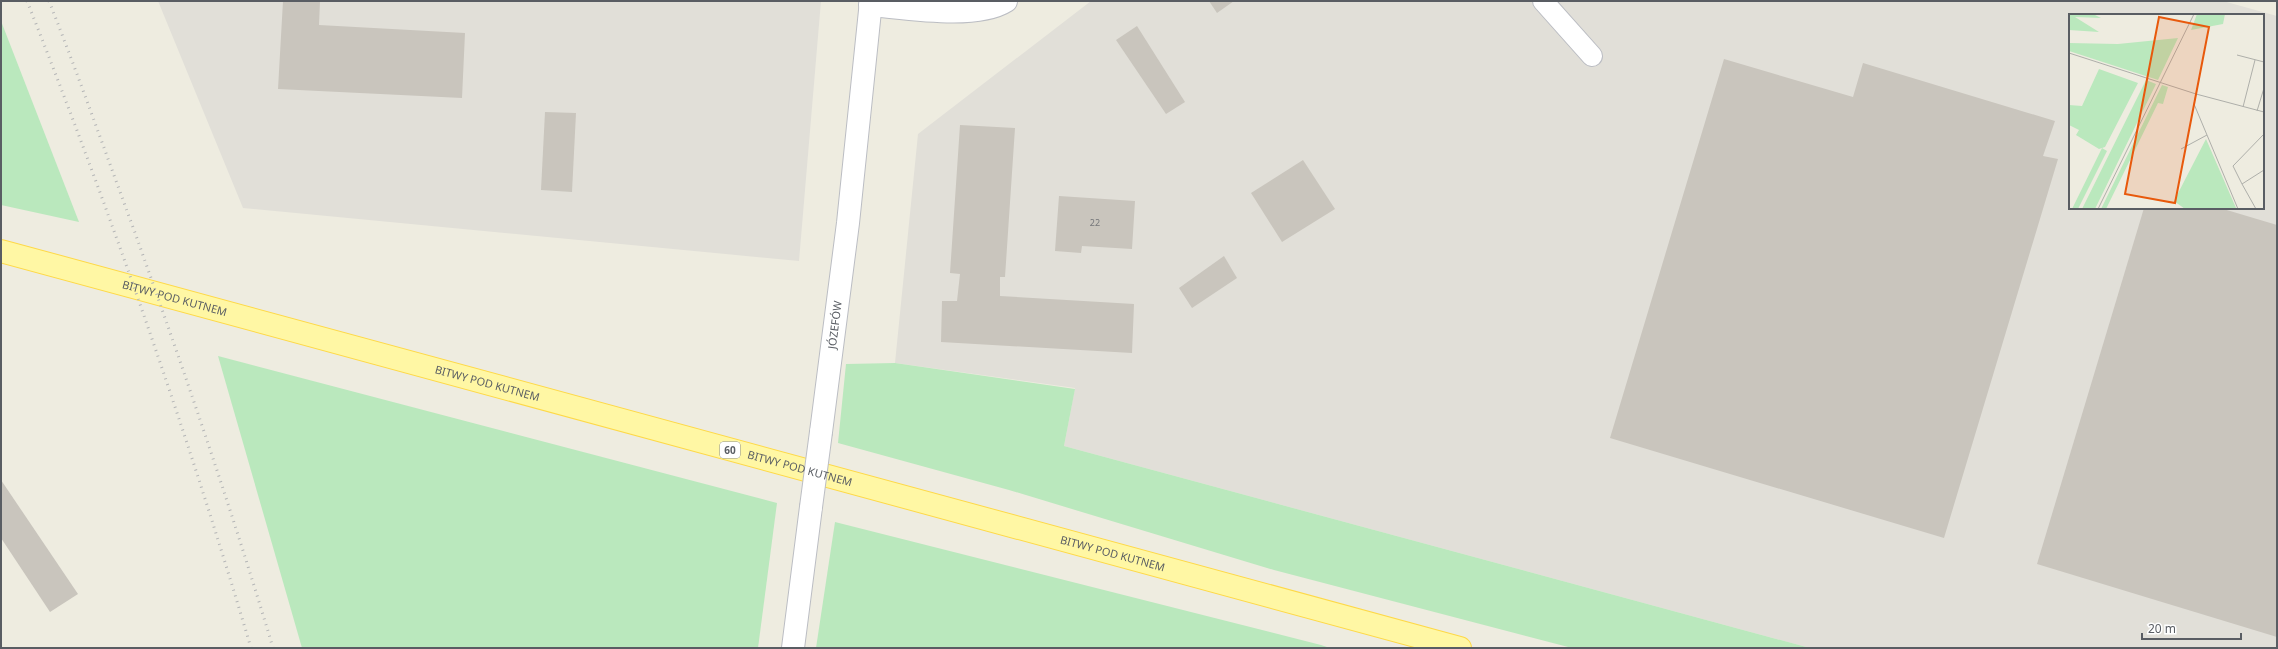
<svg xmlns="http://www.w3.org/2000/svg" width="2278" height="649" viewBox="0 0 2278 649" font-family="'Noto Sans',sans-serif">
<rect width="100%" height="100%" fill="#eeece0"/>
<g fill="#e1dfd8" fill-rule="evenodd">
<polygon points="158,1 821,1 799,261 243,208"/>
<path d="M 1091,1 L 2223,1 L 2277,16 L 2277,648 L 1810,648 L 1064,446 L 1075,388 L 895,363 L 918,134 ZM 2070,15 L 2263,15 L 2263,208 L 2070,208 Z"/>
</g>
<g fill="#bae8bd">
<polygon points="1,21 79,222 1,205"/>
<polygon points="218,356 777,503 758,648 302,648"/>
<polygon points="895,363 1075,389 1064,446 1810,648 1572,648 1274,570 1009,490 838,443 846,364"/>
<polygon points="835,522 1321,645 1330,648 816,648"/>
</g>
<g fill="#c9c5bd">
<polygon points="283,1 320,1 319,25 465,33 462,98 278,89"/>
<polygon points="1209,1 1234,1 1217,13"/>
<polygon points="1137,26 1185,102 1166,114 1116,40"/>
<polygon points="1724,59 1853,97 1863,63 2055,121 2043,156 2058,159 1944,538 1610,438"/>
<polygon points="545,112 576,113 572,192 541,190"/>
<polygon points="960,125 1015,128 1005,277 1000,277 1000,296 1134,304 1132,353 941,342 942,301 957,301 960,274 950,273"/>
<polygon points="1303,160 1335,209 1282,242 1251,193"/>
<polygon points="1059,196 1135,201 1132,249 1082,246 1081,253 1055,251"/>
<polygon points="2144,208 2220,208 2277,225 2277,637 2037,564"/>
<polygon points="1224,256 1237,278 1192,308 1179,288"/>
<polygon points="1,480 78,594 50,612 1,538"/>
</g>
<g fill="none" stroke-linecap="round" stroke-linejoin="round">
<defs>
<polyline id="service" points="1543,1 1592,56"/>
<g id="minor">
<path d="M 870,5 C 906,8 976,20 1006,1"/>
<path id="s1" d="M 821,432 L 848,223 L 871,1"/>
<polyline points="793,648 811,507"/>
</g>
<g id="primary">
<path id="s2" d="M 1,251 L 1460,648"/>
</g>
</defs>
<use href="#service" stroke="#bbbdc3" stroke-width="22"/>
<use href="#minor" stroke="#bbbdc3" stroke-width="24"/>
<use href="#primary" stroke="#fed948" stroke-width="24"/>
<use href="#service" stroke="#fff" stroke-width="20"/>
<use href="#minor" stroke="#fff" stroke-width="22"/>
<use href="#primary" stroke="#fff7a4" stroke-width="22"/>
<g stroke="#b4b5b6" stroke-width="3" stroke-dasharray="1 5" stroke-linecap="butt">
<path d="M 27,1 C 111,213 186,429 251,648"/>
<path d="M 49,1 C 79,77 106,154 134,230 C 183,368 231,507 273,648"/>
</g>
<defs>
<polyline id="minor-bridge" points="811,507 821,432"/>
</defs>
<use href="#minor-bridge" stroke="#bbbdc3" stroke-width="24" stroke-linecap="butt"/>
<use href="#minor-bridge" stroke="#fff" stroke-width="22"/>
</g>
<g text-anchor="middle" stroke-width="4" stroke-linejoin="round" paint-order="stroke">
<g font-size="9" fill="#75777a">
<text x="1095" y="226">22</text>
</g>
<rect fill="#fff" stroke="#8b8e92" stroke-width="1" x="720" y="442" width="20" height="16" rx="3"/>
<g font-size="10" font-weight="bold" fill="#595d63">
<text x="730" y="454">60</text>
</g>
<g font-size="11" fill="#595d63" stroke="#fff">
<text dy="4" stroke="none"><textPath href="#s2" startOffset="180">BITWY POD KUTNEM</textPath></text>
<text dy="4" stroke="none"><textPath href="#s1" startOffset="108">JÓZEFÓW</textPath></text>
<text dy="4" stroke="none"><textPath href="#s2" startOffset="504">BITWY POD KUTNEM</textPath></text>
<text dy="4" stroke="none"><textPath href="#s2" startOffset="828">BITWY POD KUTNEM</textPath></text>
<text dy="4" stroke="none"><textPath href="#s2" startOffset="1152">BITWY POD KUTNEM</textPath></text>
</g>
</g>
<g transform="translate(2069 14)">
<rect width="195" height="195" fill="#eeece0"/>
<path d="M 0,0 L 24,0 L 32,4 L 6,3 L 30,18 L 0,16 ZM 128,0 L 156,0 L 154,10 L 122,16 ZM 109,24 L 89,66 L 0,37 L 0,29 L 49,30 ZM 30,55 L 69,69 L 36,133 L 30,135 L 7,121 L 10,116 L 0,111 L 0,91 L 13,92 ZM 77,66 L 87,70 L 26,195 L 13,195 ZM 93,71 L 99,73 L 94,90 L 89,89 L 37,195 L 32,195 ZM 137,125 L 167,194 L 167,195 L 116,195 L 105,187 ZM 33,134 L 38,137 L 9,195 L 3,195 Z" fill="#bae8bd"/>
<path fill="none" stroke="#aeafaa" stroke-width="1" d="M 0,39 L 127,80 L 195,98M 168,41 L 195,48M 127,80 L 125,90 L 169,195M 174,93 L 186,46M 188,97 L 195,74M 112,135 L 138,121M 173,170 L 164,152 L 195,120M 29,195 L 125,0M 187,195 L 173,170 L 195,156"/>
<path fill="#e8590c" fill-opacity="0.15" stroke="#e8590c" stroke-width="2" d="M 90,3 L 140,13 L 106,189 L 56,180 Z"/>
<rect width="195" height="195" fill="none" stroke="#595d63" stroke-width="2"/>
</g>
<rect width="2278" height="649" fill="none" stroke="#595d63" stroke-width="4"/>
<path d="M2142 633v6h99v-6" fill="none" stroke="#595d63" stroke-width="2"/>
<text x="2148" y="633" font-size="12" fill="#595d63" stroke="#ffffff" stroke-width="3" paint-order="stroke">20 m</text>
</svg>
